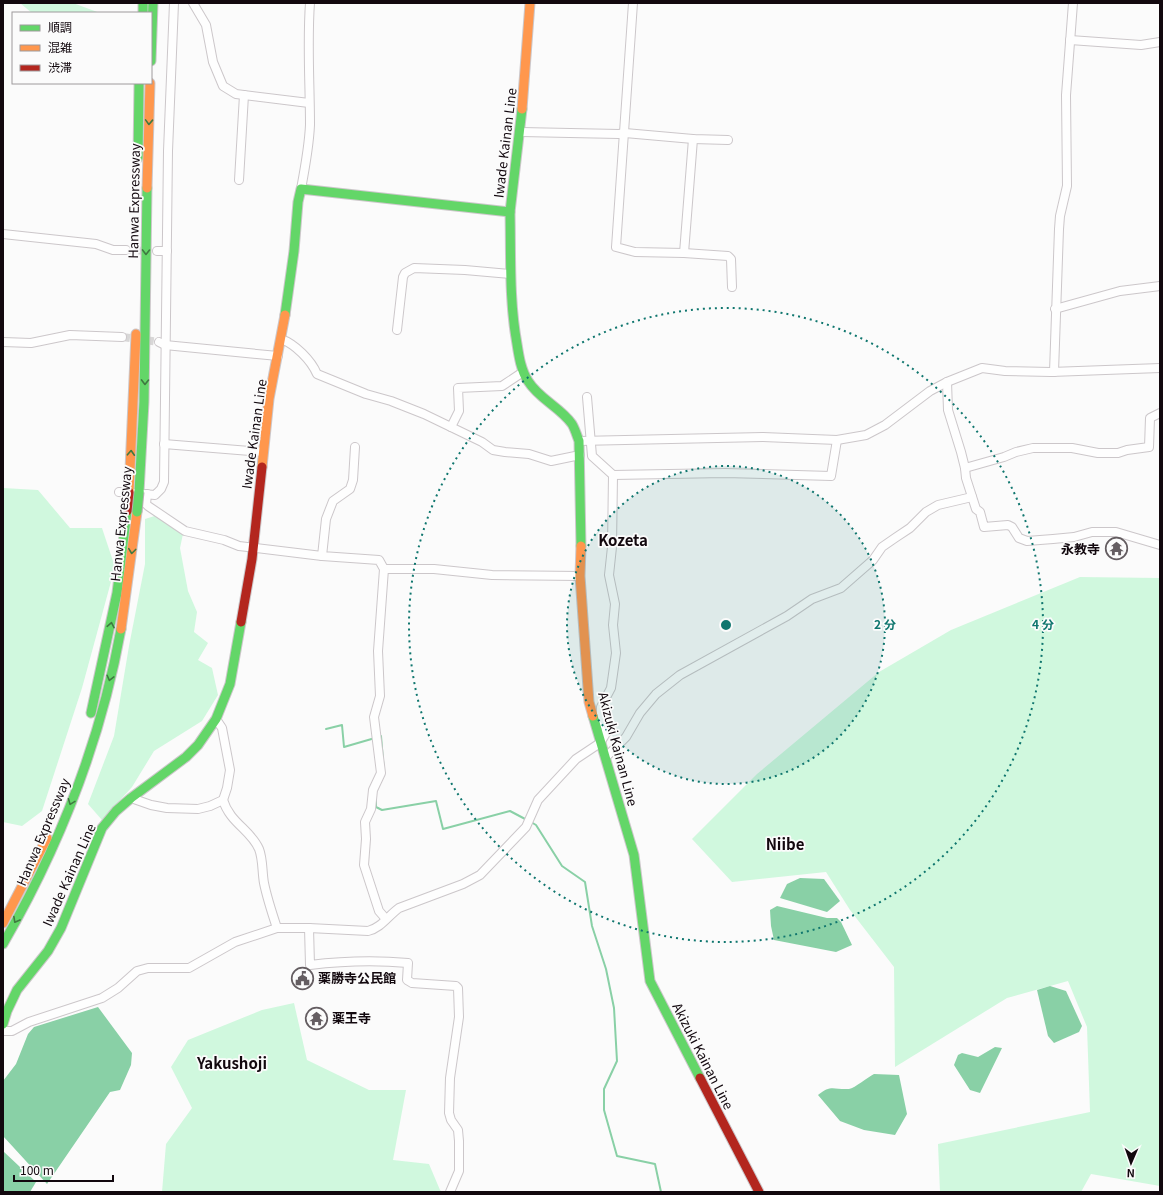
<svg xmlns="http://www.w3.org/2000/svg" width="1163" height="1195" viewBox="0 0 1163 1195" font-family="Georgia,'Noto Sans JP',serif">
<rect width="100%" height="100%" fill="#fbfbfb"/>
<g fill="#d0f8de">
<polygon points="20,3 73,3 100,13 32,13"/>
<polygon points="3,488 38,490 70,528 102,528 115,567 82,688 42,811 22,826 3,822"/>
<polygon points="161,514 184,529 180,548 188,591 197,612 194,632 208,643 198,660 212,668 218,695 202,721 154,751 132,787 102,820 88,804 114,736 129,646 145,564 145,519"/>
<polygon points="1080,577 1160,578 1160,1186 1091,1174 1081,1192 940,1192 938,1144 1090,1112 1087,1027 1068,981 1007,998 895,1067 894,967 850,910 826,872 732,882 692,839 757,774 879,672 951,630"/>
<polygon points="294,1003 307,1060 369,1090 406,1090 393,1160 429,1164 440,1190 442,1192 162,1192 166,1144 192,1108 171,1067 188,1040 262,1010"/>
</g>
<g fill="#89d0a6">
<polygon points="800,878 824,879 840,901 827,912 780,898 787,884"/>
<polygon points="777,906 827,918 837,918 841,922 852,945 836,952 774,940 771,926 770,910"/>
<polygon points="1050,986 1066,991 1082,1026 1079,1032 1054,1043 1048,1036 1037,990"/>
<polygon points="98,1007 132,1053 131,1065 120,1090 110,1092 47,1184 3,1136 3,1081 16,1064 28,1034 34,1027"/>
<polygon points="995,1047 1002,1048 980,1093 970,1090 954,1065 958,1055 962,1053 978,1057"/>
<path d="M 874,1074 L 899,1075 L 907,1114 L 895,1135 L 864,1130 L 840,1121 L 818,1095 C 831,1084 834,1090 849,1089 C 855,1088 868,1077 874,1074 Z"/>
<polygon points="3,1151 36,1182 30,1192 3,1192"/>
</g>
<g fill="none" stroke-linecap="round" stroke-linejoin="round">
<g stroke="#89d0a6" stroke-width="2">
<polyline points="326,729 342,725 344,747 375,738"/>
<polyline points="379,737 381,736 384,772"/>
<polyline points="376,797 376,807 382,810 436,801 443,829 510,811 527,820"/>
<polyline points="531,822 536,825 562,866 585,882 592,926 606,969 614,1008 617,1061 604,1089 604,1110 617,1156 655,1164 661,1192"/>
</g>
<g stroke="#d8d7d7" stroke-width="8" stroke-dasharray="8 4" stroke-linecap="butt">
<polyline points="126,250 150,251"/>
<polyline points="122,337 159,342"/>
</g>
<defs>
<g id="street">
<polyline points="193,3 206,25 213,62 223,86 236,94 309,103"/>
<polyline points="633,3 616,247 635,252 684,253 728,256 731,259 732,287"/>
<polyline points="1070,40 1141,45 1160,42"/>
<polyline points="521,132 619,134 625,133 693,139 728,140"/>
<polyline points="239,180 244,95"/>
<path d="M 301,189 C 305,168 309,147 310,125 C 310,85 307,43 310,3"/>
<polyline points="3,234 96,244 113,250 126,250"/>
<polyline points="157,251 167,251"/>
<polyline points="684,253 693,139"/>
<polyline points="1055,309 1120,291 1160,286"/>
<polyline points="397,330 403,277 405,273 414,268 465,270 511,274"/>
<path d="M 281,339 C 295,344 311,360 317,374 L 366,394 L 391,401 L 424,414 L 482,442 L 493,450 L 505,452 L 529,454 L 551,461 L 580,455"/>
<polyline points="3,342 31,343 70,335 122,337"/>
<polyline points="159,342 165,345 278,356"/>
<polyline points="1054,372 1059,229 1060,216 1067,186 1066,95 1073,3"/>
<polyline points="947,382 948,410 961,452 965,468 966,478 976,509 980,512 984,527 1008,525 1012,527 1019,538 1027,541 1053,539 1074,537 1092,532 1116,532 1160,545"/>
<polyline points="587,397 592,456 613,475 725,473 831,476 837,440"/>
<polyline points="451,427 459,411 458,388 502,386 523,372"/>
<polyline points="579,441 763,437 837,440 866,435 885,425 930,391 947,382 982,368 1005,371 1051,372 1160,368"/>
<polyline points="164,444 263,452"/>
<polyline points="355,447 353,480 350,489 333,501 326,519 322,556 379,560 384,569 378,651 380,696 374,717 381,773 373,790 371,809 365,822 366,839 364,865 379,911 386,919"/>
<polyline points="965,468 1004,457 1016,452 1033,448 1072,448 1098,453 1118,453 1127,450 1149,447 1150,418 1160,413"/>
<polyline points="119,492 155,495 161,489 164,482 168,151 174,3"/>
<polyline points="147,494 146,504 148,506 185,531 224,540 239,546 322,556"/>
<polyline points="384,569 434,569 492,575 580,576"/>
<polyline points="605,757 609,754 626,737 640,713 656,694 680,675 787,616 812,599 841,588 873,560 882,547 895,538 910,528 926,512 938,505 972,497"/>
<polyline points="131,798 151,805 167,808 198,809 210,806 223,800 227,788 230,770 222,728 216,719"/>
<path d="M 223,800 C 230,823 251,830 259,849 C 263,859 262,872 264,883 C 267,898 272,913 277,928"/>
<path d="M 309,928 L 310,965 C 343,961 375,960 408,963 L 407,980 L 412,983 L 456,986 L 458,988 L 459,1017 L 450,1078 L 449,1113 L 451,1120 L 458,1130 L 459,1141 L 459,1171 L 450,1192"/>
<path d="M 3,1031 L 12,1031 L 29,1022 L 102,998 L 118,988 L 137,971 L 148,968 L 189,968 L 235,942 L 277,928 L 309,928 L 368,931 C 381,928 388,916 399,908 L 463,884 L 480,875 L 526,827 L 538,800 L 576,759 L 600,743 L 605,735 L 606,730 L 601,714 L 601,707 L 611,688 L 616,653 L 613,625 L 615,604 L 609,575 L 612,547 L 613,475"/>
</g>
<g id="fast">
<polyline points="143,3 143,13"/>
<polyline points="151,61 153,3"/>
<polyline points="138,158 139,83"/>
<path d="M 510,212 C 511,256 509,300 517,344 C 519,357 521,370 528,381 C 539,399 560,407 572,424 C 575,429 577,436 579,441 L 581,546"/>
<polyline points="285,315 294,251 298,202 301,189 510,212 522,109"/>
<polyline points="139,492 144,402 147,188"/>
<polyline points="91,713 117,593 127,511"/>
<polyline points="593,716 634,855 650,981 700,1078"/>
<path d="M 3,944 C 59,847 101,740 121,629"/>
<polyline points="3,1024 7,1011 17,990 48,951 61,928 102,828 116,811 131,798 186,757 198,745 216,719 230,684 241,622"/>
</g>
<g id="slow">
<polyline points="522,109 530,3"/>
<polyline points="147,188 150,83"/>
<polyline points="262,467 269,399 285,315"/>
<polyline points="129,492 136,334"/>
<polyline points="581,546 580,576 589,702 593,716"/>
<polyline points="121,629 137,512"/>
<polyline points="3,923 47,838"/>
</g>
<g id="jam">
<polyline points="241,622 252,559 262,467"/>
<polyline points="700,1078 759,1192"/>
</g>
</defs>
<use href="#street" stroke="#ccc7ca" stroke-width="10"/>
<use href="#fast" stroke="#ccc7ca" stroke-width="11"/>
<use href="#slow" stroke="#ccc7ca" stroke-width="11"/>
<use href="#jam" stroke="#ccc7ca" stroke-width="11"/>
<use href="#street" stroke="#fefefe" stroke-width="8"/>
<use href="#fast" stroke="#63d668" stroke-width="9"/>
<use href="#slow" stroke="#ff974d" stroke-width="9"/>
<use href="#jam" stroke="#b3261e" stroke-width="9"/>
<defs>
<polyline id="fast-bridge" points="137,512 139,492"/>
<polyline id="jam-bridge" points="127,511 129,492"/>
</defs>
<use href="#fast-bridge" stroke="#bbadb5" stroke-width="11" stroke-linecap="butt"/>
<use href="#jam-bridge" stroke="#bbadb5" stroke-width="11" stroke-linecap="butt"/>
<use href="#fast-bridge" stroke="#63d668" stroke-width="9"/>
<use href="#jam-bridge" stroke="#b3261e" stroke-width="9"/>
</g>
<defs><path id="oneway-chevron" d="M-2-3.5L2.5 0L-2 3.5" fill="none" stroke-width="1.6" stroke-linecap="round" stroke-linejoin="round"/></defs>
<g stroke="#3f7940">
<use href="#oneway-chevron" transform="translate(149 122) rotate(92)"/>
<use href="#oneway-chevron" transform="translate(146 252) rotate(91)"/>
<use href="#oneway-chevron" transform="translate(145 382) rotate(91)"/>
<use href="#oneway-chevron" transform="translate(131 453) rotate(-87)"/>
<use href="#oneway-chevron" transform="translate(132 551) rotate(97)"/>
<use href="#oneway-chevron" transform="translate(111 625) rotate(-79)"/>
<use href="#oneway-chevron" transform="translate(110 678) rotate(104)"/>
<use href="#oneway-chevron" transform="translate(71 802) rotate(111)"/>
<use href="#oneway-chevron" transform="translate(16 920) rotate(119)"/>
</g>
<circle cx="726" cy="625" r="159" fill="#0f766e" fill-opacity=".12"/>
<g fill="none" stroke="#0f766e" stroke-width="2" stroke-dasharray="2 4">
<circle cx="726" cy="625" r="159"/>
<circle cx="726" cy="625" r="317"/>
</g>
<defs>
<symbol id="temple-ring" viewBox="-11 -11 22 22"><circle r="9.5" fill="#fbfbfb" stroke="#645d61" stroke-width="1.5"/><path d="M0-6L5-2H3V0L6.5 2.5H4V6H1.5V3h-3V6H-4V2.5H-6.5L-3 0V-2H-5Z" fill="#645d61"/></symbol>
<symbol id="civic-ring" viewBox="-11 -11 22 22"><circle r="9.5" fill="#fbfbfb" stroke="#645d61" stroke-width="1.5"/><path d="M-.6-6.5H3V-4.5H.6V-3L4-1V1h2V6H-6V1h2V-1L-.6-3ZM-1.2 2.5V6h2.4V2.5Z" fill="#645d61"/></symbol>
</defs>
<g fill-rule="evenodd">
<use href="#temple-ring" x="1104" y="536" width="25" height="25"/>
<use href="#civic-ring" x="290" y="966" width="25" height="25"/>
<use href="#temple-ring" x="304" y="1006" width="25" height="25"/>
</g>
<g text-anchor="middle" stroke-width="3.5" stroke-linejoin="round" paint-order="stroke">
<g font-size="13" fill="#12080e" stroke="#fbfbfb">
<text transform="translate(505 143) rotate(-83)" y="5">Iwade Kainan Line</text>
<text transform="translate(134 201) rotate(-89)" y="5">Hanwa Expressway</text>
<text transform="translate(254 434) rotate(-82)" y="5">Iwade Kainan Line</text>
<text transform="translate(121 524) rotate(-84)" y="5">Hanwa Expressway</text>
<text transform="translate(618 749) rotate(75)" y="5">Akizuki Kainan Line</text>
<text transform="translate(43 832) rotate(-67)" y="5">Hanwa Expressway</text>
<text transform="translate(69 875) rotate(-66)" y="5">Iwade Kainan Line</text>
<text transform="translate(703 1056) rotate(63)" y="5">Akizuki Kainan Line</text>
</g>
<g font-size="13" font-weight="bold" fill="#12080e" stroke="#fbfbfb" text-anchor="start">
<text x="1100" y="554" text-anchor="end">永教寺</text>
<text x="318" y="983">薬勝寺公民館</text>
<text x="332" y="1023">薬王寺</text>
</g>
<g font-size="15" font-weight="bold" fill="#12080e" stroke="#fbfbfb">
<text x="623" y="546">Kozeta</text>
<text x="785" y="850">Niibe</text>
<text x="232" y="1069">Yakushoji</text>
</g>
</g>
<circle cx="726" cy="625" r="6" fill="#0f766e" stroke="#fbfbfb" stroke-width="2"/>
<g font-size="12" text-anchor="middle" font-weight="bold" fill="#0f766e" stroke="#fbfbfb" stroke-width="3.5" stroke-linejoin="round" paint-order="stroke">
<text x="885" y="629">2 分</text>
<text x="1043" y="629">4 分</text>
</g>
<rect width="1163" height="1195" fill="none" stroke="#12080e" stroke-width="8"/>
<rect x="12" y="12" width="140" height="72" fill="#fbfbfb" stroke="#9e9a9c"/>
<rect x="20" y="25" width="20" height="6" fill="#63d668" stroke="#9e9a9c"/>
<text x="48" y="32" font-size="12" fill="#12080e">順調</text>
<rect x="20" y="45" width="20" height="6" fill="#ff974d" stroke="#9e9a9c"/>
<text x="48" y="52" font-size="12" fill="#12080e">混雑</text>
<rect x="20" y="65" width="20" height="6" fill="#b3261e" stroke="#9e9a9c"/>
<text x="48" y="72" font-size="12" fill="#12080e">渋滞</text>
<g transform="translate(1131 1163) rotate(182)" stroke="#fbfbfb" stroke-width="3" paint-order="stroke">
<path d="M0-3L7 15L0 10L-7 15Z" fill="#12080e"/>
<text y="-6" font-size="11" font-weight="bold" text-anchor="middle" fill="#12080e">N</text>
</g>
<path d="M14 1175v6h99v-6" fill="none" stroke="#12080e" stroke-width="2"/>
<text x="20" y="1175" font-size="12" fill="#12080e" stroke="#fbfbfb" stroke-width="3" paint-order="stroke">100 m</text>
</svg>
